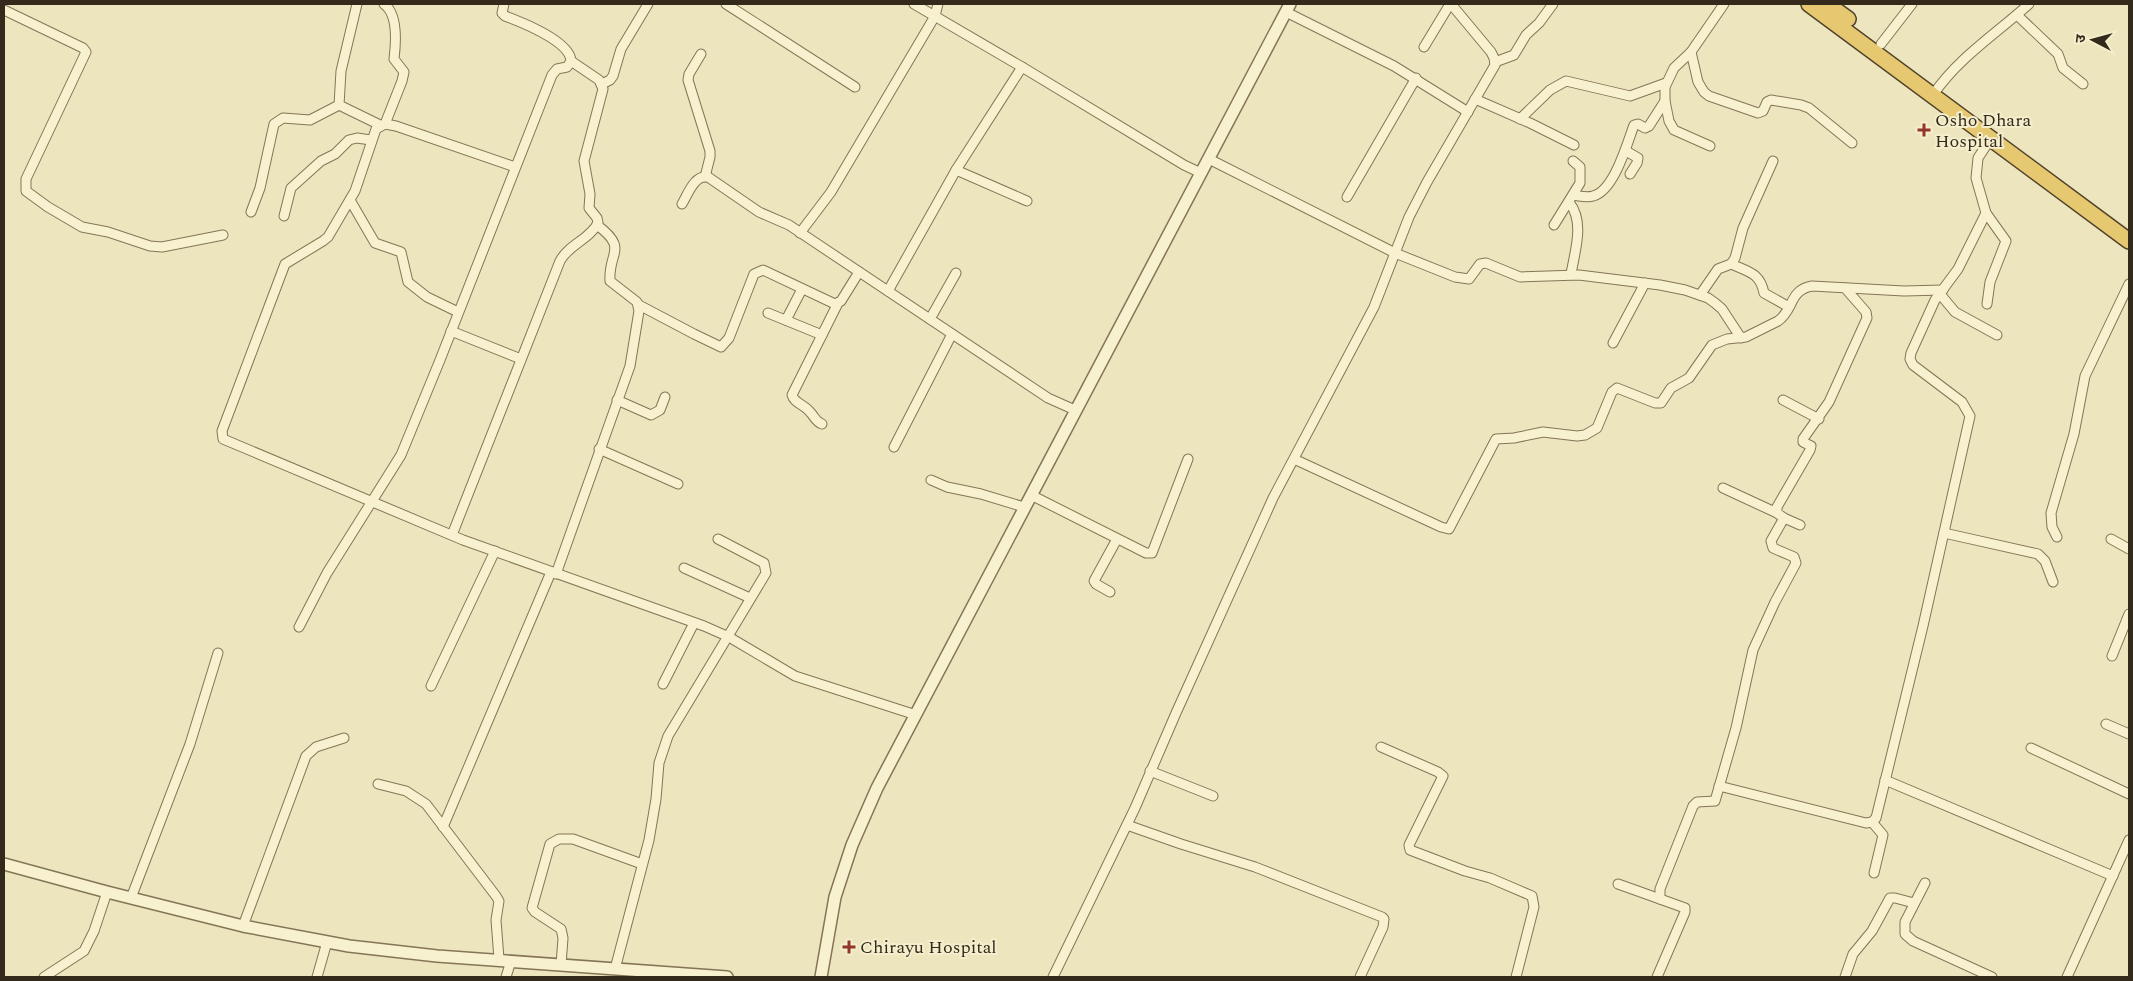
<svg xmlns="http://www.w3.org/2000/svg" width="2133" height="981" viewBox="0 0 2133 981" font-family="Spectral,'Noto Sans Devanagari',serif">
<rect width="100%" height="100%" fill="#ece5bd"/>
<g fill="none" stroke-linecap="round" stroke-linejoin="round">
<defs>
<g id="minor">
<polyline points="357,4 341,71 339,105 380,125"/>
<path d="M 384,4 C 398,14 396,43 394,59 L 404,72 L 402,81 L 385,124"/>
<polyline points="726,4 855,87"/>
<polyline points="914,4 1022,67 1184,165 1201,173"/>
<polyline points="4,10 83,48 86,52 26,179 26,191 48,207 82,227 108,232 150,246 162,247 223,235"/>
<polyline points="1286,12 1394,66 1468,112"/>
<polyline points="2017,15 2058,54 2063,68 2083,84"/>
<polyline points="1881,44 1912,4"/>
<polyline points="1424,47 1450,4"/>
<polyline points="1691,52 1698,82 1704,92 1709,96 1758,113 1763,111 1767,102 1771,100 1801,105 1809,108 1852,143"/>
<polyline points="701,54 689,74 688,80 710,151 710,157 705,177"/>
<polyline points="1495,62 1514,55 1526,35 1539,23 1553,4"/>
<polyline points="602,84 610,80 613,76 621,49 648,4"/>
<path d="M 1933,95 C 1958,58 1996,34 2029,4"/>
<polyline points="1475,99 1530,123 1574,145"/>
<polyline points="1520,119 1550,90 1566,81 1630,96 1666,83"/>
<polyline points="1710,146 1674,130 1669,121 1665,101 1665,87 1674,68 1691,52 1724,4"/>
<polyline points="1626,151 1638,158 1637,163 1630,174"/>
<polyline points="1209,159 1395,253 1455,277 1469,279 1480,264 1486,263 1520,277 1579,275 1660,285 1685,290 1708,298 1715,303 1722,309 1741,338"/>
<polyline points="515,167 396,126 385,124 376,129 355,191 328,237 323,241 285,264 222,431 223,439 463,540 704,626 729,637 795,676 916,715"/>
<polyline points="956,170 1027,201"/>
<path d="M 1573,195 C 1580,196 1587,198 1593,196 C 1614,191 1627,144 1634,125 L 1638,124 L 1645,128 L 1649,126 L 1665,101"/>
<polyline points="1347,197 1416,78"/>
<polyline points="350,200 375,243 401,252 408,282 427,297 458,312"/>
<path d="M 1569,202 C 1585,222 1575,250 1571,274"/>
<path d="M 682,204 C 688,194 694,175 708,177 L 759,212 L 789,225 L 1048,398 L 1075,410"/>
<polyline points="251,212 260,188 274,124 283,118 310,120 339,105"/>
<polyline points="284,216 291,188 321,161 335,154 349,140 357,138 371,140"/>
<polyline points="1554,225 1580,183 1580,167 1573,161"/>
<polyline points="800,233 831,192 935,16 938,4"/>
<path d="M 1731,264 C 1749,272 1760,273 1764,293 L 1789,307"/>
<polyline points="888,291 956,170 1022,67"/>
<polyline points="1940,294 1955,312 1997,335"/>
<polyline points="1700,295 1718,269 1731,264 1735,258 1743,228 1773,161"/>
<polyline points="1987,304 1990,282 2006,241 1986,213 1976,178 1978,158 1991,138"/>
<polyline points="639,305 694,334 721,347 729,338 754,274 763,270 835,304 841,301 859,272"/>
<polyline points="768,313 822,335"/>
<polyline points="930,319 956,273"/>
<polyline points="786,320 802,289"/>
<polyline points="451,331 521,359"/>
<polyline points="1613,343 1645,283"/>
<polyline points="617,400 651,415 660,410 665,397"/>
<polyline points="1783,400 1819,419"/>
<path d="M 822,424 C 815,421 815,417 810,412 C 805,405 794,403 792,395 L 838,303"/>
<polyline points="894,447 952,334"/>
<polyline points="599,449 678,484"/>
<path d="M 1294,459 L 1441,527 L 1449,529 L 1496,439 L 1514,438 L 1543,432 L 1577,436 L 1585,435 L 1597,428 L 1612,392 L 1617,388 L 1655,403 L 1661,403 L 1671,388 L 1689,378 L 1712,345 L 1727,339 L 1746,337 L 1778,321 C 1794,310 1789,290 1812,286 L 1904,291 L 1943,290"/>
<polyline points="931,480 947,487 981,494 1024,507"/>
<polyline points="1723,488 1777,513"/>
<polyline points="1031,495 1146,553 1152,553 1188,459"/>
<polyline points="1784,518 1777,513 1777,507 1810,450 1811,446 1803,442 1803,439 1829,402 1867,318 1866,312 1845,288"/>
<polyline points="1944,533 2038,554 2045,561 2053,582"/>
<path d="M 452,535 L 560,261 C 569,244 589,240 598,223 L 597,218 L 589,208 L 590,194 L 584,161 L 603,89 L 599,80 L 571,61"/>
<polyline points="2057,537 2052,527 2051,513 2074,434 2085,376 2129,284"/>
<polyline points="2111,539 2129,549"/>
<polyline points="684,568 750,598"/>
<path d="M 556,574 L 630,366 L 639,311 L 637,302 L 610,281 C 608,252 629,249 597,225"/>
<polyline points="1110,592 1096,584 1094,581 1117,539"/>
<path d="M 299,627 L 327,573 L 401,455 L 440,360 L 552,75 L 557,69 L 567,67 L 571,61 C 570,41 521,22 505,16 L 502,13 L 504,4"/>
<polyline points="2112,656 2129,614"/>
<polyline points="663,684 694,623"/>
<polyline points="431,686 495,551"/>
<polyline points="2106,724 2129,734"/>
<polyline points="1381,747 1438,772 1443,776 1409,845 1410,850 1465,871 1490,878 1532,896 1534,907 1516,977"/>
<polyline points="2031,748 2129,794"/>
<polyline points="1150,771 1213,796"/>
<polyline points="1885,780 2113,876"/>
<polyline points="378,784 406,791 426,804 496,896 499,901 496,920 499,959"/>
<polyline points="1719,786 1866,823 1872,822 1876,818 1923,626 1970,416 1962,402 1913,365 1910,359 1911,353 1935,300 1958,269 1986,213"/>
<polyline points="1872,822 1883,835 1874,873"/>
<polyline points="1127,825 1181,844 1255,867 1382,917 1384,919 1383,927 1360,977"/>
<polyline points="443,827 551,572"/>
<polyline points="1925,883 1905,922 1905,934 1913,941 1992,977"/>
<polyline points="1618,884 1660,899"/>
<polyline points="131,898 190,744 218,653"/>
<polyline points="243,926 306,756 316,747 344,738"/>
<polyline points="561,965 563,938 561,929 535,912 532,908 550,844 559,839 573,839 642,864"/>
<polyline points="615,969 649,840 656,799 659,763 668,736 766,573 764,563 718,539"/>
<polyline points="44,977 84,951 94,931 107,892"/>
<polyline points="317,977 327,942"/>
<polyline points="506,977 511,961"/>
<polyline points="1053,977 1135,808 1176,713 1273,498 1374,307 1409,217 1427,182 1495,65 1494,58 1491,52 1451,4"/>
<polyline points="1657,977 1685,912 1685,908 1660,899 1660,889 1693,806 1697,802 1715,801 1736,728 1753,650 1775,602 1796,563 1794,557 1773,548 1771,541 1784,518 1800,525"/>
<polyline points="1845,977 1853,954 1872,931 1890,898 1895,898 1914,903"/>
<polyline points="2067,977 2129,840"/>
</g>
<g id="tertiary">
<polyline points="4,864 107,892 243,926 349,946 437,956 727,977"/>
<polyline points="821,977 835,897 852,845 877,788 1290,4"/>
</g>
<g id="trunk">
<polyline points="1809,4 2129,241"/>
<polyline points="1827,4 1848,19"/>
</g>
</defs>
<use href="#minor" stroke="#847557" stroke-width="11"/>
<use href="#tertiary" stroke="#847557" stroke-width="14"/>
<use href="#trunk" stroke="#51422b" stroke-width="18"/>
<use href="#minor" stroke="#f8f1d0" stroke-width="9"/>
<use href="#tertiary" stroke="#f8f1d0" stroke-width="11"/>
<use href="#trunk" stroke="#e6c871" stroke-width="15"/>
</g>
<g fill="#913628" stroke="#f4eecd" stroke-width="2">
<path d="M1921.5 122.5h5v5h5v5h-5v5h-5v-5h-5v-5h5z"/>
<path d="M846.5 939.5h5v5h5v5h-5v5h-5v-5h-5v-5h5z"/>
</g>
<g text-anchor="middle" stroke-width="4" stroke-linejoin="round" paint-order="stroke">
<g font-size="18" fill="#332a1b" stroke="#f4eecd" text-anchor="start">
<text x="1935" y="126">Osho Dhara<tspan x="1935" dy="21">Hospital</tspan></text>
<text x="860" y="953">Chirayu Hospital</text>
</g>
</g>
<rect width="2133" height="981" fill="none" stroke="#332a1b" stroke-width="10"/>
<g transform="translate(2093 40) rotate(276)" stroke="#f4eecd" stroke-width="4" paint-order="stroke">
<path d="M0-4L9 19L0 12L-9 19Z" fill="#332a1b"/>
<text y="-8" font-size="14" font-weight="bold" text-anchor="middle" fill="#332a1b">उ</text>
</g>
</svg>
